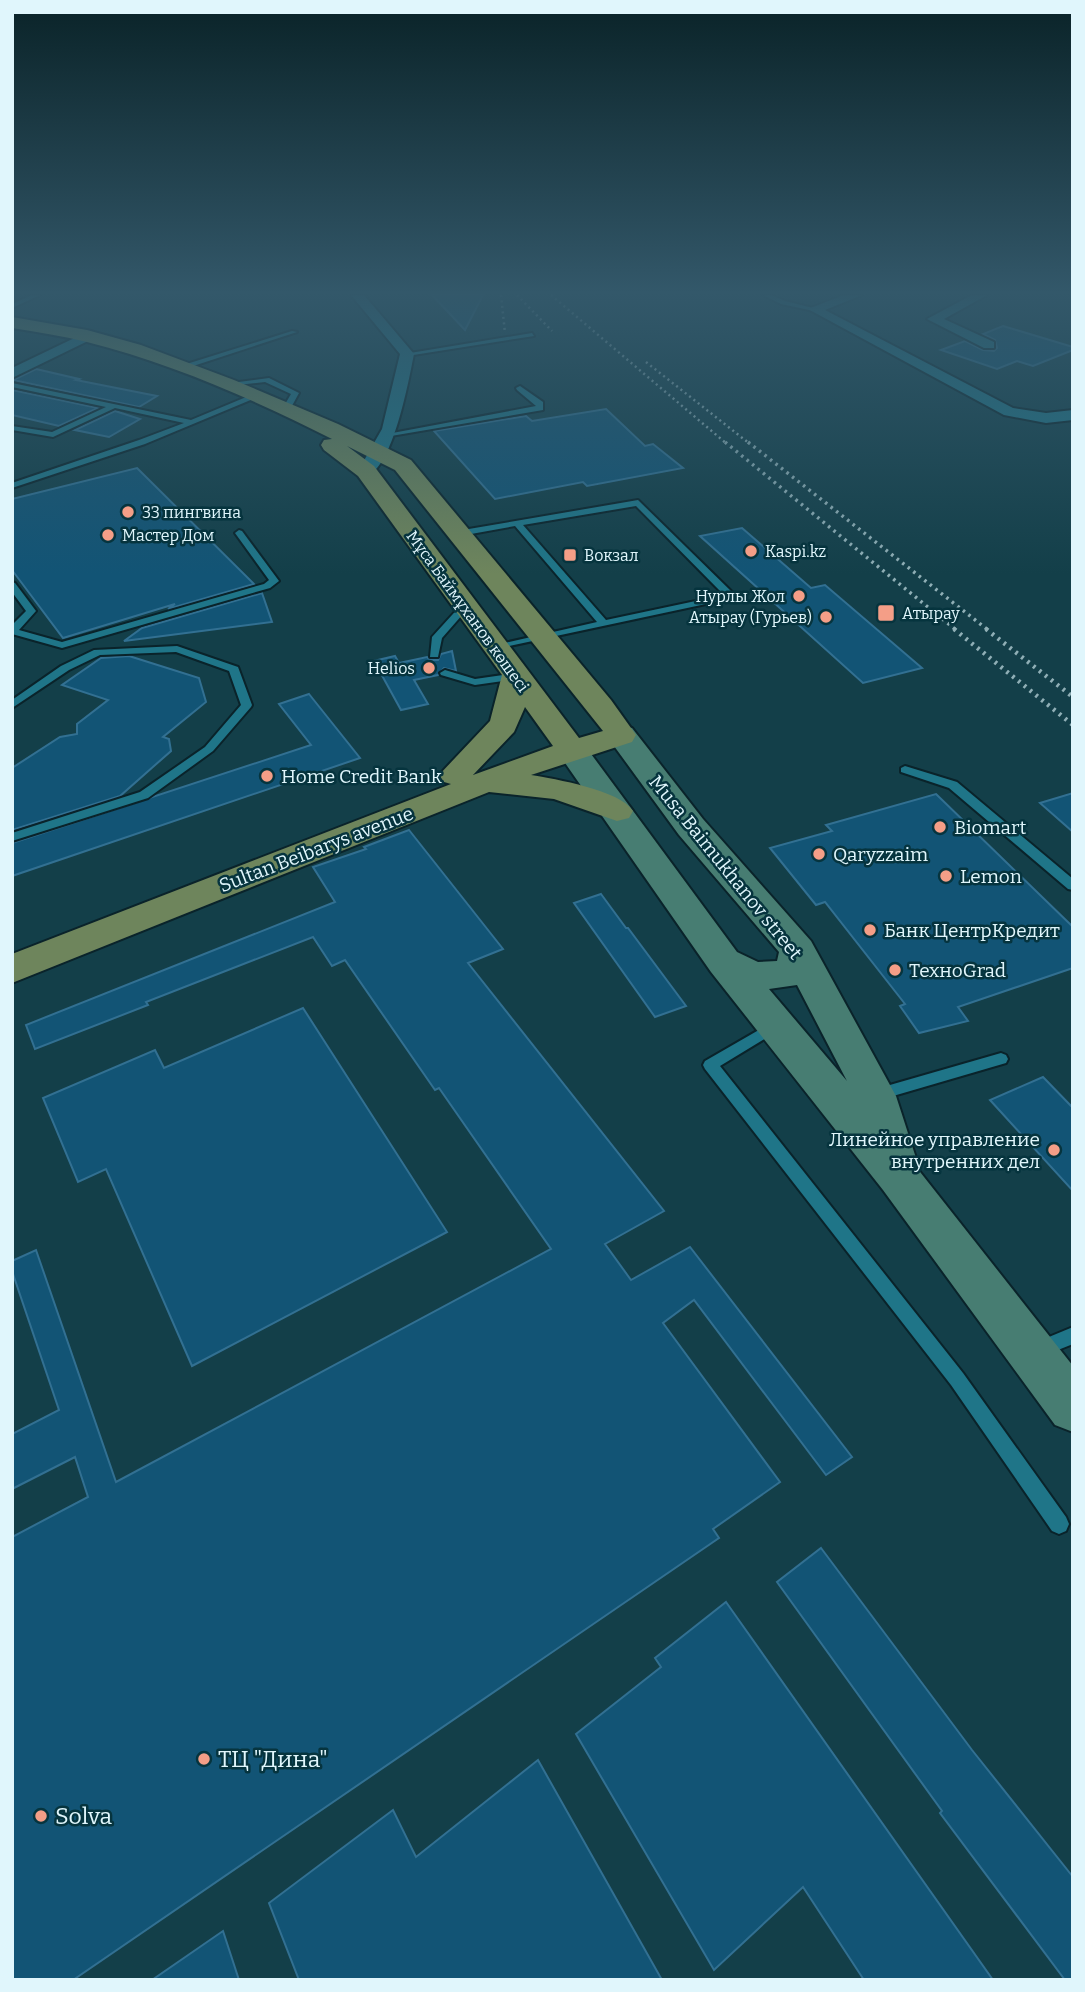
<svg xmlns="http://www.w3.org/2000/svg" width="1085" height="1992" viewBox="0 0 1085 1992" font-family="Bitter,serif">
<rect width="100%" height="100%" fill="#133f49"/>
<g fill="#125475" stroke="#327092" stroke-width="2">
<polygon points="432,295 483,295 465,330"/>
<polygon points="1003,326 1073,347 1073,350 1033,366 1017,361 997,369 941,350 965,341 983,350 994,351 997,348 995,340 983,334"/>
<polygon points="36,369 79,379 76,380 157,396 139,407 13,380"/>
<polygon points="12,390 98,408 59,426 12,415"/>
<polygon points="606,409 645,446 653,444 683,468 587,486 583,482 495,499 434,431 526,416 532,421"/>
<polygon points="115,411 140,419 109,437 75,430"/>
<polygon points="137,468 254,584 168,609 175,604 63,638 12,570 12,499"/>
<polygon points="742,528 811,588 825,585 922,668 863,683 700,536"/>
<polygon points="262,593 272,622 124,641 142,628"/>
<polygon points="452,651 456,671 444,668 438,675 414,680 428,704 401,710 374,661 395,656 399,663 427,657 430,660 438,660 441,654"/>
<polygon points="129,656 199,678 206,702 163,737 169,739 171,751 120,796 12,830 12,768 60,737 77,734 77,724 108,700 62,685 101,658"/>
<polygon points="309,694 360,758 12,876 12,843 311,745 279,704"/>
<polygon points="1073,793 1073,832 1040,803"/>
<polygon points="936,794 1073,927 1073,968 958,1007 968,1021 919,1033 900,1006 905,1004 825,902 816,905 770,848 832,831 826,825"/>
<polygon points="409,830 503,949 468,963 664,1211 605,1244 631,1280 690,1247 852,1457 826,1475 694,1300 663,1323 780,1482 713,1529 719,1538 73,1980 12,1980 12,1537 88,1497 75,1457 12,1489 12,1434 59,1410 12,1271 12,1261 36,1250 116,1482 551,1249 439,1088 435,1090 345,960 332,966 313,937 146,1002 148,1005 35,1049 26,1025 335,902 313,867 366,849 364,847"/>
<polygon points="601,894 626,928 628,928 686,1006 655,1017 574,903"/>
<polygon points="303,1008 447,1232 192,1366 106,1169 78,1182 43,1098 155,1050 164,1068"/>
<polygon points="1043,1077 1073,1108 1073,1191 990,1100"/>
<polygon points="821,1548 972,1750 1073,1877 1073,1980 1065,1980 940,1813 942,1811 777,1582"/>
<polygon points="726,1602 993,1980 864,1980 803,1887 714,1970 576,1734 661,1667 655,1658"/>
<polygon points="538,1760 662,1980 299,1980 269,1903 393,1810 416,1857"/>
<polygon points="223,1931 239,1980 152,1980"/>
</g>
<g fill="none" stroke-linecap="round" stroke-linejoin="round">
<defs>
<g id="lane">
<polygon points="32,295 40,295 12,308 12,304"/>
<polygon points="763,295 771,295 785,301 817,309 814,311 781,304"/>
<polygon points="292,331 297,332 184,369 177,367"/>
<polygon points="532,333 534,336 407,356 404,354"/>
<polygon points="269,378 299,393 288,413 281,411 291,394 265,382 227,386 223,384"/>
<polygon points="12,383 191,420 251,395 258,397 145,444 12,488 12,483 139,440 184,423 115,408 53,437 12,430 12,426 52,432 106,407 12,387"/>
<polygon points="520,386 543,402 543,410 391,436 387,434 536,406 517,390 516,388"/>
<path d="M 638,500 L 734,594 L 734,598 L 491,650 L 491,646 L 597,622 L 515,526 L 460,536 L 457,535 L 457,531 ZM 636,506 L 724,595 L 606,620 L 523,525 Z"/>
<polygon points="239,530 242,531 279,581 270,588 62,648 12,634 12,625 26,611 12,592 12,582 15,583 36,611 19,630 62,642 264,584 269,580 235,533"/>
<polygon points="462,604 470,606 442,638 438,657 430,657 432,637"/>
<polygon points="177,646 238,667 252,705 251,707 213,751 148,798 12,841 12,833 140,792 205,747 241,705 229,671 176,652 100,655 69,670 12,708 12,700 61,666 94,650"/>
<polygon points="445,670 475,679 516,673 521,676 516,679 475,685 441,675 440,673"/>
<polygon points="905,766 957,782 1073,879 1073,890 1068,889 949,788 901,772 901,768"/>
<polygon points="776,1020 781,1021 783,1025 781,1029 720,1066 963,1373 1066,1517 1069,1524 1066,1531 1059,1534 1052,1531 951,1385 705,1069 703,1065 705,1061"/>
<polygon points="1001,1053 1006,1055 1008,1059 1006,1063 876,1101 871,1099 868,1095 871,1091 876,1089"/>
<polygon points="1073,1327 1073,1344 1038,1358 1032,1356 1029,1350 1032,1344"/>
</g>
<g id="street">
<path d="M 351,295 L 364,295 L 414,354 C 409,379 393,469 366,476 L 358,471 L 382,429 L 400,354 Z"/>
<polygon points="844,295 862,295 825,310 1013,408 1046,413 1073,410 1073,420 1046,423 1004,415 808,309"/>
<polygon points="972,295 987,295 944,319 994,342 994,348 984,348 927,319"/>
<polygon points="87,332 94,336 92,339 12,378 12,368"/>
</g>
<path id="secondary" d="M 621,726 L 632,728 L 703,819 L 811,941 L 896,1096 L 916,1158 L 913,1163 L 1073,1366 L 1073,1432 L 1055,1425 L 883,1190 L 711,972 L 556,750 L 561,743 L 572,741 L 583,743 L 737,952 L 758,962 L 777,961 L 779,952 L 679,835 L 606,735 L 610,728 ZM 797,985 L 847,1081 L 769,989 Z"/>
<path id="primary" d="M 12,317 L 87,330 L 141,345 L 234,380 L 338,424 L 411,460 L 611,700 L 636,735 L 632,742 L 531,775 C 555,779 620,790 633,811 L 629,818 L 617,821 L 554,799 L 489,792 L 12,983 L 12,954 L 451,784 L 444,782 L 439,775 L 490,721 L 502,675 L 358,476 L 324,450 L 321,445 L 324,440 L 332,439 C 255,400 171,363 87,342 C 62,336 37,332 12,328 ZM 347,446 L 395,470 L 603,731 L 579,738 L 374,466 ZM 525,707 L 553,746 L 473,775 L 514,732 Z"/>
</defs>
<use href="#lane" stroke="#0a232a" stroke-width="4"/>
<use href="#street" stroke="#0a232a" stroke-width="4"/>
<use href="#secondary" stroke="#0a232a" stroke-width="4"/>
<use href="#primary" stroke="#0a232a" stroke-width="4"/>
<use href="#lane" fill="#1f7588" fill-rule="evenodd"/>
<use href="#street" fill="#1f7588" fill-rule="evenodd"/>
<use href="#secondary" fill="#477d72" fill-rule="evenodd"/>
<use href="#primary" fill="#6e855c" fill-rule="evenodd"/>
<g stroke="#90afb6" stroke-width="2.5" stroke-dasharray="2 3.5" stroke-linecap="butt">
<polyline points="501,295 505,333"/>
<polyline points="517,295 552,331"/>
<polyline points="551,295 727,444"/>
<polyline points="646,362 750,444"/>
</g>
<g stroke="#90afb6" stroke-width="3.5" stroke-dasharray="2.5 4.5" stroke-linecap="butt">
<polyline points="725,442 956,630"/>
<polyline points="748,442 988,630"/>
</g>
<g stroke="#90afb6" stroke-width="4.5" stroke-dasharray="2.5 5" stroke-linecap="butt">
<polyline points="954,629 1073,725"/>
<polyline points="986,629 1073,697"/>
</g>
</g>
<linearGradient id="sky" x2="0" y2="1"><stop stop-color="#0a2328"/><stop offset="0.51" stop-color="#33586a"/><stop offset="1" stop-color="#33586a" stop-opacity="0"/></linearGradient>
<rect width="1085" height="574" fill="url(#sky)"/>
<g fill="#f49e87" stroke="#06343e" stroke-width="2.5">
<circle cx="128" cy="512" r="7"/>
<circle cx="108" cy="535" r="7"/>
<circle cx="751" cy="551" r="7"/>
<rect x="563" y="548" width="14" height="14" rx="3.5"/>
<circle cx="799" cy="596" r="7"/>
<rect x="877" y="604" width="18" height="18" rx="3.5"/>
<circle cx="826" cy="617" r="7"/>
<circle cx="429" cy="668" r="7"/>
<circle cx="267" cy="776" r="7"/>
<circle cx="940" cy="827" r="7"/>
<circle cx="819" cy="854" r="7"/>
<circle cx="946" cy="876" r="7"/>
<circle cx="870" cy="930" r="7"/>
<circle cx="895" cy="970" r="7"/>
<circle cx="1054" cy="1150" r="7"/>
<circle cx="204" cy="1759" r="7"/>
<circle cx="41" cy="1816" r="7"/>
</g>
<g text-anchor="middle" stroke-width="5" stroke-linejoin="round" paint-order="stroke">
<g font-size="16" fill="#e0f6fc" stroke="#06343e" text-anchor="start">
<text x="142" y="518">33 пингвина</text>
<text x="122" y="541">Мастер Дом</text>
<text x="765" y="557">Kaspi.kz</text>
<text x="584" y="561">Вокзал</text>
<text x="785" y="602" text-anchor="end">Нурлы Жол</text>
<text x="902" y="619">Атырау</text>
<text x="812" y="623" text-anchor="end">Атырау (Гурьев)</text>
<text x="415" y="674" text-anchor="end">Helios</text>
</g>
<g font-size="16" fill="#e0f6fc" stroke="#06343e">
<text transform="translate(468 611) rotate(54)" y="6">Мұса Баймұханов көшесі</text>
</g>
<g font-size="19" fill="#e0f6fc" stroke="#06343e" text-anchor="start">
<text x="281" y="783">Home Credit Bank</text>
<text x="954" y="834">Biomart</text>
<text x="833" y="861">Qaryzzaim</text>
<text x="960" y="883">Lemon</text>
<text x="884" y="937">Банк ЦентрКредит</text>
<text x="909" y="977">ТехноGrad</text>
<text x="1040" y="1146" text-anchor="end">Линейное управление<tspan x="1040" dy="22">внутренних дел</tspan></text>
</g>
<g font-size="19" fill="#e0f6fc" stroke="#06343e">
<text transform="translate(316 849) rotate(-21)" y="7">Sultan Beibarys avenue</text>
<text transform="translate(726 867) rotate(51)" y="7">Musa Baimukhanov street</text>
</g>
<g font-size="23" fill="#e0f6fc" stroke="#06343e" text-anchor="start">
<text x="218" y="1767">ТЦ "Дина"</text>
<text x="55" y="1824">Solva</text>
</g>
</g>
<rect width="1085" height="1992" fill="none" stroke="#e0f6fc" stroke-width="28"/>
</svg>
